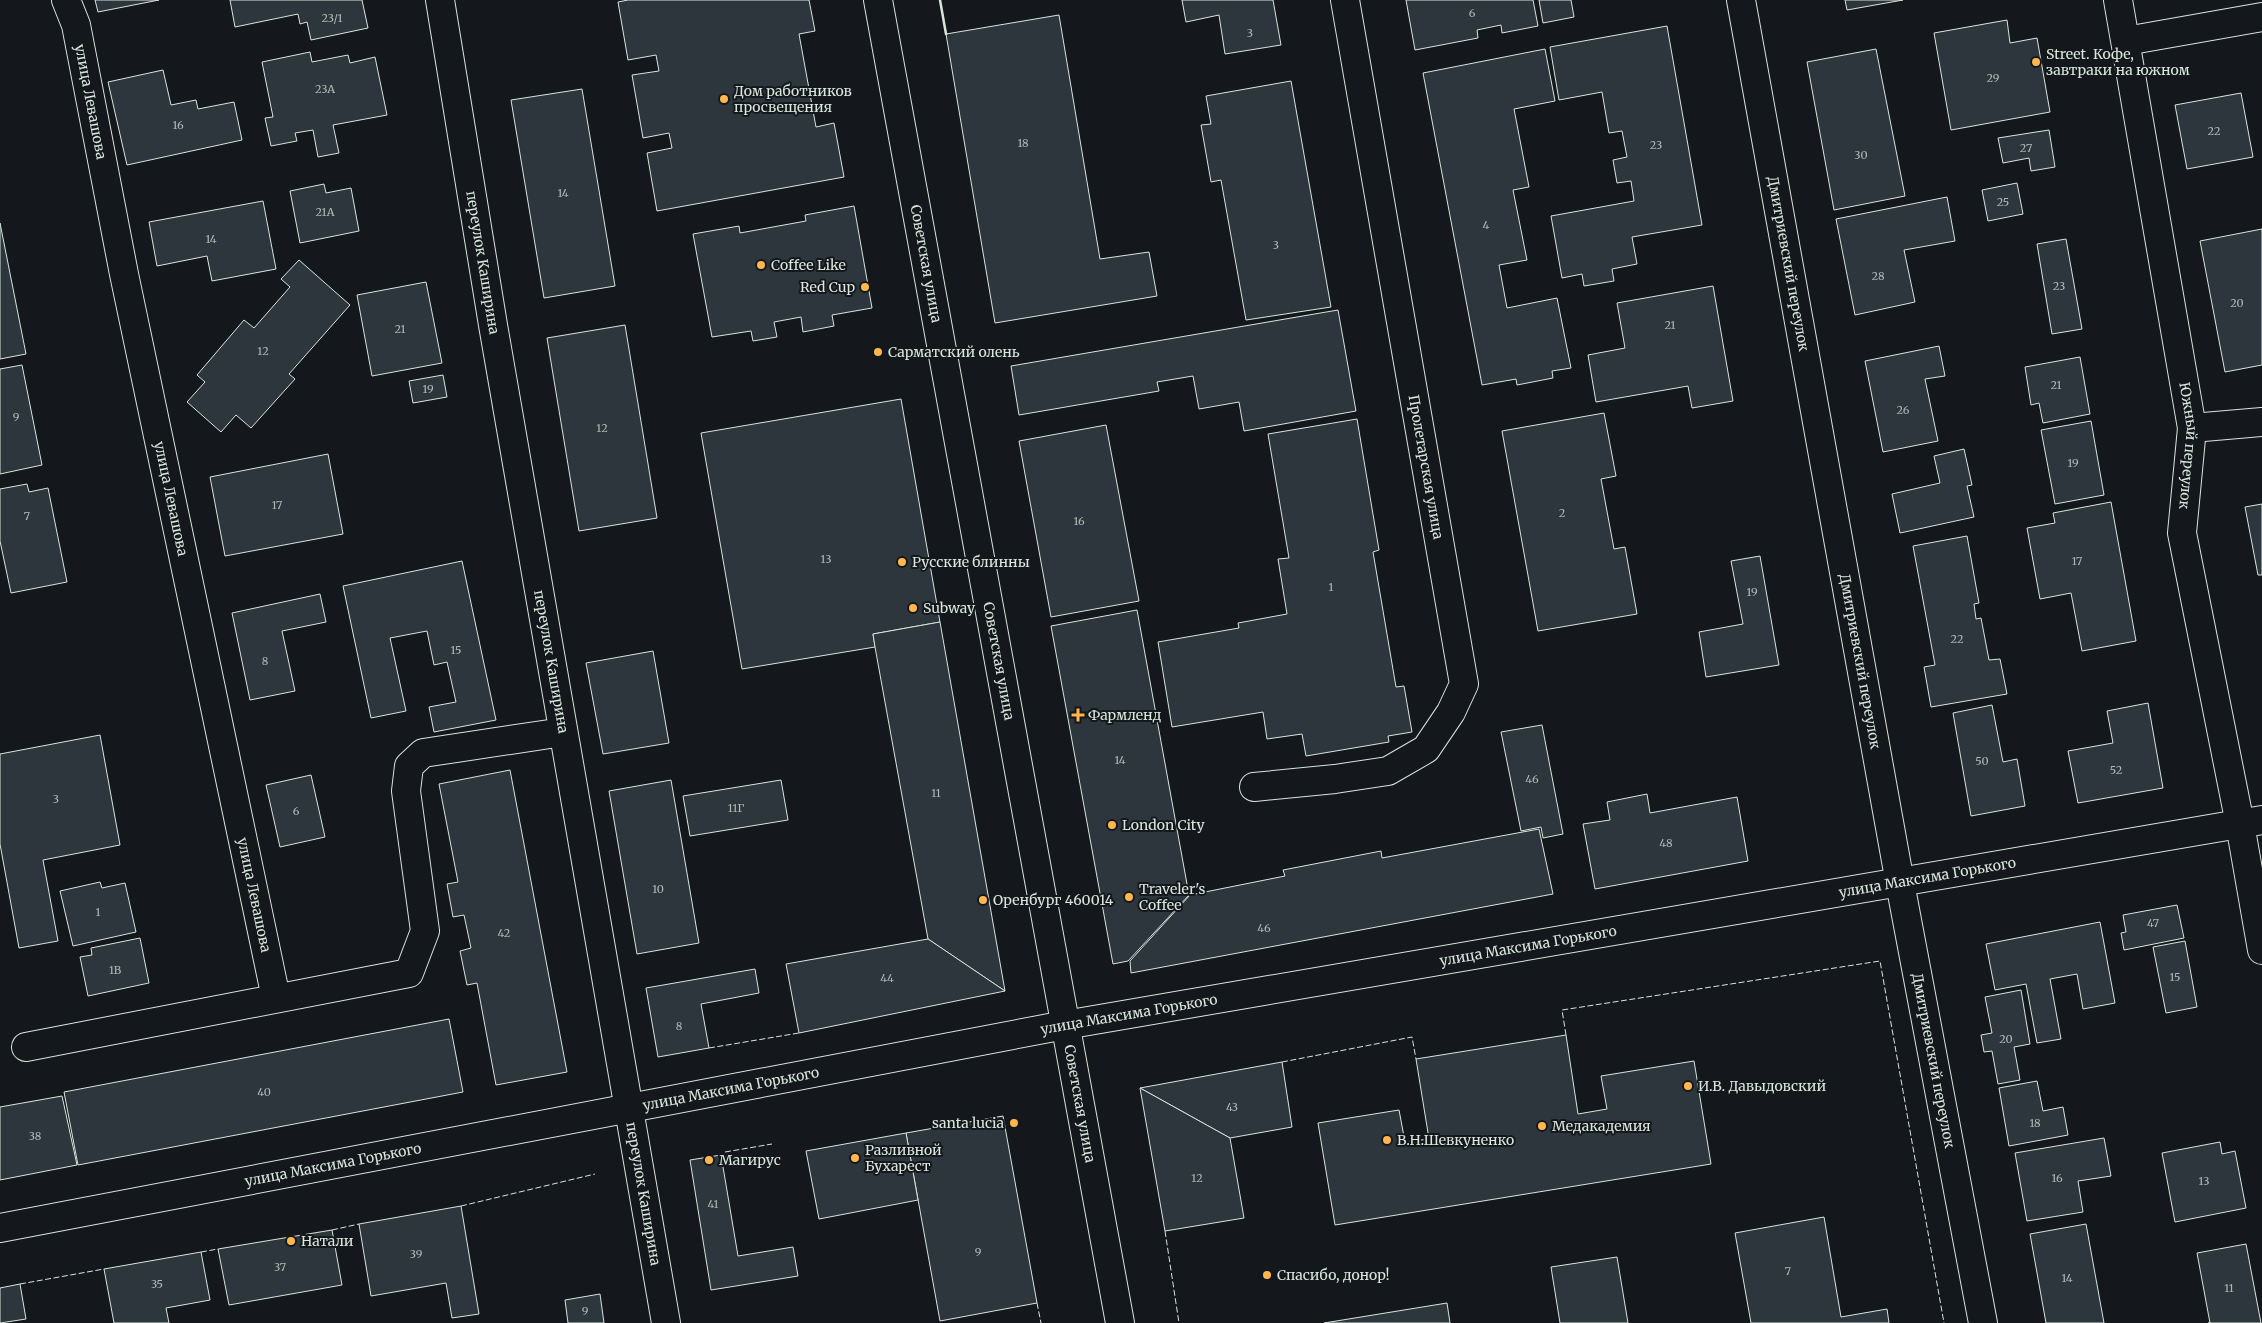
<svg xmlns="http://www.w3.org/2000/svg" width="2262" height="1323" viewBox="0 0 2262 1323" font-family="Merriweather,serif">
<rect width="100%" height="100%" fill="#14181c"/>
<g fill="#2c363c" stroke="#d8e6dc">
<polygon points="95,0 159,0 98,12"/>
<polygon points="230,0 362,0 368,28 311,40 307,22 300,24 298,14 235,27"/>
<polygon points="628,0 809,0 815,31 799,34 816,127 834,123 844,177 657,211 647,153 672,148 669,133 643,138 632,75 659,71 656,55 628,60 618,2"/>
<polygon points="1182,0 1273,0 1281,45 1225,54 1219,15 1186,22"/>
<polygon points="1406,0 1533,0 1538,26 1502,33 1501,25 1477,30 1478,38 1415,50"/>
<polygon points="1539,0 1571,0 1574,17 1543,23"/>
<polygon points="1845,0 1903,0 1847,10"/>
<polygon points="1059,15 1100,259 1149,252 1157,296 995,323 946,34"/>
<polygon points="2007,20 2010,43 2037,38 2050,112 1951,130 1934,33"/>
<polygon points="1667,26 1702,225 1632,237 1637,264 1612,269 1614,281 1584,286 1582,274 1562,278 1551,216 1634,201 1631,181 1617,183 1613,160 1627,157 1622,131 1609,133 1602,92 1559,100 1550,47"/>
<polygon points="1545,49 1555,101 1514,109 1529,187 1513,190 1527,260 1499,265 1507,308 1557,298 1571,368 1552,371 1553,378 1517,385 1516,379 1482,385 1423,73"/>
<polygon points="1876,49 1905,196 1834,210 1807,62"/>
<polygon points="310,52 312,62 348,55 350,63 375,57 387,115 333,125 339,153 318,157 313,130 295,133 297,141 271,146 265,118 273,117 262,62"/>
<polygon points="163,70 171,105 196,100 198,109 234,102 242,140 127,165 108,82"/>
<polygon points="1291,81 1331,307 1246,320 1221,180 1211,182 1201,125 1211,124 1206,96"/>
<polygon points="582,89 615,286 544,298 511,100"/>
<polygon points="2241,93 2253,157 2187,169 2175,105"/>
<polygon points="2049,130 2055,167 2031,171 2029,158 2003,163 1998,138"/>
<polygon points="2017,183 2023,214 1988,221 1982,190"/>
<polygon points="324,184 326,193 351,188 359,231 300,243 290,191"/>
<polygon points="1947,197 1955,241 1904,250 1915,302 1855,315 1836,219"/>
<polygon points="263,201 276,269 212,281 207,256 157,266 149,222"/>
<polygon points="854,206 872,308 832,315 834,326 803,332 801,317 774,322 777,337 753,341 751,331 712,337 693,234 739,226 740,233 806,221 805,215"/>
<polygon points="0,223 26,354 0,359"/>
<polygon points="2262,229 2262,365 2225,372 2200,241"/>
<polygon points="2066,239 2082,329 2052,334 2037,244"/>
<polygon points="299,260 350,305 289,374 295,379 251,428 236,415 221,432 187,402 205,382 197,375 244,320 254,328 290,287 281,279"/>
<polygon points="426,282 442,363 372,376 357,295"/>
<polygon points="1713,286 1733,401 1692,408 1688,386 1596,402 1588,355 1625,348 1617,303"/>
<polygon points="1338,310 1356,411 1244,431 1239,402 1199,409 1193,376 1157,382 1159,391 1019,415 1011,366"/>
<polygon points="625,325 657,518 579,531 547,338"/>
<polygon points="1939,346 1945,376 1925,379 1938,441 1883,452 1865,361"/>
<polygon points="2080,357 2090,414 2043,423 2039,403 2031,405 2025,367"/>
<polygon points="22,365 42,465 0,474 0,369"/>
<polygon points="443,375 447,397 413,403 409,381"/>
<polygon points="901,399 940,622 873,634 875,647 742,669 701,433"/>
<polygon points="1604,413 1616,476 1601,479 1614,549 1625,547 1637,614 1538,631 1502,431"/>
<polygon points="1357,419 1379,550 1373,552 1396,687 1404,686 1412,732 1388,736 1389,742 1306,756 1302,734 1267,739 1263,712 1172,727 1158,642 1239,628 1238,623 1287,614 1278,559 1289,558 1268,434"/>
<polygon points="2091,421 2104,495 2055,504 2041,430"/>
<polygon points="1106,425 1139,601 1051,617 1019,441"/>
<polygon points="1964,449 1972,485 1967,486 1974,517 1900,533 1892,494 1940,483 1934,456"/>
<polygon points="328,454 343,534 225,556 210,477"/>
<polygon points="27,484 29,492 48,488 67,582 11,593 0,541 0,489"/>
<polygon points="2111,502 2136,641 2082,651 2071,593 2040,599 2027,528 2055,523 2053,513"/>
<polygon points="2262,504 2262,575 2258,575 2245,507"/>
<polygon points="1967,536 1979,603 1974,604 1976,619 1981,618 1989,660 2000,659 2007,694 1931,707 1924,667 1935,665 1913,546"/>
<polygon points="1760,556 1779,665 1706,677 1699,632 1743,624 1731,561"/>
<polygon points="462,561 496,720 434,732 429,707 456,702 447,662 434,665 427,631 390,638 406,711 371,718 343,586"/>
<polygon points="320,594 326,622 282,631 295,691 250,700 232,613"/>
<polygon points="1137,610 1189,895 1128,961 1113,964 1051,626"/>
<polygon points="940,622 1005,991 928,939 875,647 873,634"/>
<polygon points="653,651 669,743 603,754 586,663"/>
<polygon points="2148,703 2163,788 2078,803 2068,751 2113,743 2107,711"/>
<polygon points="1992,705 2003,762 2017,759 2025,806 1971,816 1953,713"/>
<polygon points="1542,725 1563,834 1543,838 1541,827 1521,831 1501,732"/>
<polygon points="100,735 120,845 43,860 58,941 19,948 0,844 0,754"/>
<polygon points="510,770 567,1072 496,1085 477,983 467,985 460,951 471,948 464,915 453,917 447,884 458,882 439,784"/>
<polygon points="311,775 325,837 280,847 266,785"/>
<polygon points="671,780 699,943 637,954 609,791"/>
<polygon points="781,780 788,820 690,836 683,796"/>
<polygon points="1647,794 1650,813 1737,797 1748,861 1595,889 1583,824 1610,820 1607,802"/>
<polygon points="1539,829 1553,894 1131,973 1130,961 1190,895 1285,876 1283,870 1381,851 1382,858"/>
<polygon points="100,882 102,888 125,883 136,932 73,946 60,891"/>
<polygon points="2177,905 2184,938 2124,950 2121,933 2126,932 2123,915"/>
<polygon points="2100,922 2115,1003 2083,1009 2077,974 2050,979 2061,1039 2037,1043 2026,984 1995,990 1986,944"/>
<polygon points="140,938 149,983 88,996 80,957 92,955 91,948"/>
<polygon points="928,939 1005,991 799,1033 786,964"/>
<polygon points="2185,941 2197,1007 2166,1013 2153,947"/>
<polygon points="755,969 759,993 701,1004 709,1048 658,1057 646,988"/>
<polygon points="2021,990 2030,1044 2014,1047 2020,1080 1998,1084 1992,1051 1984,1052 1981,1035 1992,1033 1985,997"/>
<polygon points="449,1019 463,1092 78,1165 64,1092"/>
<polygon points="1566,1035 1578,1114 1607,1109 1601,1076 1694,1061 1711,1164 1335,1225 1318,1123 1399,1110 1405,1142 1429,1139 1416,1059"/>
<polygon points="1282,1062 1292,1127 1230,1138 1140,1088"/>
<polygon points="2037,1081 2043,1111 2063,1107 2068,1135 2009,1146 1999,1088"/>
<polygon points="1140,1088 1230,1138 1244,1218 1165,1231"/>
<polygon points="62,1096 77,1165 0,1180 0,1107"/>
<polygon points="1003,1116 1037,1303 940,1321 906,1133"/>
<polygon points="906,1133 918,1200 819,1219 806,1151"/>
<polygon points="2104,1138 2111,1176 2078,1181 2083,1212 2027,1221 2015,1153"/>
<polygon points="2220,1142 2222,1154 2235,1151 2246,1208 2175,1222 2162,1153"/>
<polygon points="721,1155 738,1256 793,1247 798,1276 711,1290 690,1160"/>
<polygon points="461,1206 479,1314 452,1318 446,1283 371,1296 359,1224"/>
<polygon points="1824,1217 1841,1317 1887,1309 1889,1323 1751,1323 1735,1233"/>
<polygon points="2086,1224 2104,1323 2046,1323 2030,1234"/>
<polygon points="332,1230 342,1285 229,1305 218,1249"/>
<polygon points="2246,1244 2261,1323 2208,1323 2210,1323 2197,1253"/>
<polygon points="201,1252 210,1300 166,1308 169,1323 114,1323 104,1269"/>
<polygon points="1617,1257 1628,1323 1560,1323 1551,1267"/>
<polygon points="20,1284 26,1319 0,1323 0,1288"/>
<polygon points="600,1294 604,1323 568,1323 565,1300"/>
<polygon points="1447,1303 1450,1323 1324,1323"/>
</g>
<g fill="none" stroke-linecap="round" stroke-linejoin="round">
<defs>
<g id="minor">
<path id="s1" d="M 66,0 L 76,25 L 124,274 L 276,998"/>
<path id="s2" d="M 440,0 L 493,325 L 666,1323"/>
<path id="s3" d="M 878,0 L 1120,1323"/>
<path id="s4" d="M 1741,0 L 1900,883 L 1983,1323"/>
<path id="s5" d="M 2118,0 L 2192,428 L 2182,533 L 2240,824 L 2262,950"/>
<polyline points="2126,41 2262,17"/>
<polyline points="2192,428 2262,422"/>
<polyline points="1254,787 1335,779 1388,771 1426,749 1451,712 1464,684 1345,0"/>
<polyline points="26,1047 409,973 425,931 406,791 409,766 423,753 563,732"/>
</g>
<g id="major">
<path id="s6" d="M 0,1228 L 1065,1025 L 2262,820"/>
</g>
</defs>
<use href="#minor" stroke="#d8e6dc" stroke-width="30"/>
<use href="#major" stroke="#d8e6dc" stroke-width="30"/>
<use href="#minor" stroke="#14181c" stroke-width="28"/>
<use href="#major" stroke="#14181c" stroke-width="28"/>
<g stroke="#d8e6dc" stroke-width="1" stroke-dasharray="6 2.5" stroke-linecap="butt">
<polyline points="1566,1035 1562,1010 1880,961 1944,1323"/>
<polyline points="709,1048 799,1033"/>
<polyline points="1282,1062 1412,1037 1416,1059"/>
<polyline points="725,1152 772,1144"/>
<polyline points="461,1206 595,1174"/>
<polyline points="332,1230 359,1224"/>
<polyline points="1165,1231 1179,1323"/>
<polyline points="201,1252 218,1249"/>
<polyline points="20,1284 104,1269"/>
<polyline points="1037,1303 1041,1323"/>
</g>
<polyline stroke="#d8e6dc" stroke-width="2.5" points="940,0 946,34"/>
</g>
<g fill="#ffb74d" stroke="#14181c" stroke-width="2">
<circle cx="2036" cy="62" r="5"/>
<circle cx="724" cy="99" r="5"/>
<circle cx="761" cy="265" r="5"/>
<circle cx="865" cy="287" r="5"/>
<circle cx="878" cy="352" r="5"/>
<circle cx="902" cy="562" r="5"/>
<circle cx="913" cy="608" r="5"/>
<path d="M1075.5 707.5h5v5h5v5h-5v5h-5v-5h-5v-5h5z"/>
<circle cx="1112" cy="825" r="5"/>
<circle cx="1129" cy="897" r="5"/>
<circle cx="983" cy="900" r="5"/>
<circle cx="1688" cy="1086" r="5"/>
<circle cx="1014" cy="1123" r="5"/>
<circle cx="1542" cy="1126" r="5"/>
<circle cx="1387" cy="1140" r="5"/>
<circle cx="855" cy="1158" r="5"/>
<circle cx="709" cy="1160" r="5"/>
<circle cx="291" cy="1241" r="5"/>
<circle cx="1267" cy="1275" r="5"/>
</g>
<g text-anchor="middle" stroke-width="4" stroke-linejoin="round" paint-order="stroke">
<g font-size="11" fill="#adbab4">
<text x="1472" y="17">6</text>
<text x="332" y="22">23/1</text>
<text x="1250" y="37">3</text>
<text x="1993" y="82">29</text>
<text x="325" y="93">23А</text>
<text x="178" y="129">16</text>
<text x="2214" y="135">22</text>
<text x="1023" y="147">18</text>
<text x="1656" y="149">23</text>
<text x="2026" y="152">27</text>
<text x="1861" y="159">30</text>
<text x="563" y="197">14</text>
<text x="2003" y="206">25</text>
<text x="325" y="216">21А</text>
<text x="1486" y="229">4</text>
<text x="211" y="243">14</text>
<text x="1276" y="249">3</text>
<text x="1878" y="280">28</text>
<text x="2059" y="290">23</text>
<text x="2237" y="307">20</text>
<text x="1670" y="329">21</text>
<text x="400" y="333">21</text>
<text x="263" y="355">12</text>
<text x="2056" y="389">21</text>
<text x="428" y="393">19</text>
<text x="1903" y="414">26</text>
<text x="16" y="421">9</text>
<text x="602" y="432">12</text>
<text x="2073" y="467">19</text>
<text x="277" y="509">17</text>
<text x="1562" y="517">2</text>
<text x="27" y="520">7</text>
<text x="1079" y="525">16</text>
<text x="826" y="563">13</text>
<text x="2077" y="565">17</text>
<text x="1331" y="591">1</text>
<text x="1752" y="596">19</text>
<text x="1957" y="643">22</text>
<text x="456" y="654">15</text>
<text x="265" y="665">8</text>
<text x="1120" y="764">14</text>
<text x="1982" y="765">50</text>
<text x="2116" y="774">52</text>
<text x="1532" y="783">46</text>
<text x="936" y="797">11</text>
<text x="56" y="803">3</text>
<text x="736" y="812">11Г</text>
<text x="296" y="815">6</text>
<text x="1666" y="847">48</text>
<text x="658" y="893">10</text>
<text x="98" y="916">1</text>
<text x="2153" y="927">47</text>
<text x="1264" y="932">46</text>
<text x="504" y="937">42</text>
<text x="115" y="974">1В</text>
<text x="2175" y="981">15</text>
<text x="887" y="982">44</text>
<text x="679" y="1030">8</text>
<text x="2006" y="1043">20</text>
<text x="264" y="1096">40</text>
<text x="1232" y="1111">43</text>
<text x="2035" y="1127">18</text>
<text x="35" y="1140">38</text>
<text x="1197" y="1182">12</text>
<text x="2057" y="1182">16</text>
<text x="2204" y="1185">13</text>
<text x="713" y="1208">41</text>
<text x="978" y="1256">9</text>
<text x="416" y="1258">39</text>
<text x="280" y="1271">37</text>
<text x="1788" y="1275">7</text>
<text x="2067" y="1282">14</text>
<text x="157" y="1288">35</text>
<text x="2229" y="1292">11</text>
<text x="585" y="1315">9</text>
</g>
<g font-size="14" fill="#d8e6dc" stroke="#14181c" text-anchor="start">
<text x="2046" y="59">Street. Кофе,<tspan x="2046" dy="16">завтраки на южном</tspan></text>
<text x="734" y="96">Дом работников<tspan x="734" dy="16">просвещения</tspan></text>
<text x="771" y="270">Coffee Like</text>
<text x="855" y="292" text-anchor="end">Red Cup</text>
<text x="888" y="357">Сарматский олень</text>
<text x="912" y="567">Русские блинны</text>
<text x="923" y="613">Subway</text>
<text x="1088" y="720">Фармленд</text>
<text x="1122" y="830">London City</text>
<text x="1139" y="894">Traveler's<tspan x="1139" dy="16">Coffee</tspan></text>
<text x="993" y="905">Оренбург 460014</text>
<text x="1698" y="1091">И.В. Давыдовский</text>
<text x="1004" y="1128" text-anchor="end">santa lucia</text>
<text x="1552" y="1131">Медакадемия</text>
<text x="1397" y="1145">В.Н.Шевкуненко</text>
<text x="865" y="1155">Разливной<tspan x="865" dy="16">Бухарест</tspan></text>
<text x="719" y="1165">Магирус</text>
<text x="301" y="1246">Натали</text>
<text x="1277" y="1280">Спасибо, донор!</text>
</g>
<g font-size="14" fill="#d8e6dc" stroke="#14181c">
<text dy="5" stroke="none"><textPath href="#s1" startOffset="105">улица Левашова</textPath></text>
<text dy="5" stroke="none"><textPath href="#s2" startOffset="266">переулок Каширина</textPath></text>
<text dy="5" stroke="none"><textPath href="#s3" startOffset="268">Советская улица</textPath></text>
<text dy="5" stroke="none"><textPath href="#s4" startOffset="268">Дмитриевский переулок</textPath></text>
<text dy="5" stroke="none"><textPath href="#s5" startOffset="452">Южный переулок</textPath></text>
<text transform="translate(1426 467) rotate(80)" y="5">Пролетарская улица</text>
<text dy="5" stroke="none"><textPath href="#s1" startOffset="510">улица Левашова</textPath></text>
<text dy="5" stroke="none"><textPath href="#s2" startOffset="671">переулок Каширина</textPath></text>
<text dy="5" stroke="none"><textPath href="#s3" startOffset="672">Советская улица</textPath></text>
<text dy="5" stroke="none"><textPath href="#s4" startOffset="672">Дмитриевский переулок</textPath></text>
<text dy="5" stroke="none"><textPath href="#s6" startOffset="1959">улица Максима Горького</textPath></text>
<text dy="5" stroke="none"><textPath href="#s1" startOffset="915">улица Левашова</textPath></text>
<text dy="5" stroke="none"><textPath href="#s6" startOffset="1554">улица Максима Горького</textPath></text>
<text dy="5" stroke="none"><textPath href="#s6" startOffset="1149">улица Максима Горького</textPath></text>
<text dy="5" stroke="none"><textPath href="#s4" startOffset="1078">Дмитриевский переулок</textPath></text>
<text dy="5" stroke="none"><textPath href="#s6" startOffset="744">улица Максима Горького</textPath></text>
<text dy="5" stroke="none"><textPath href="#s3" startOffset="1122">Советская улица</textPath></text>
<text dy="5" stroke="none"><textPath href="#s6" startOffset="339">улица Максима Горького</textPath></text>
<text dy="5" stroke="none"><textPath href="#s2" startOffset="1211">переулок Каширина</textPath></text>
</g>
</g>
</svg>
